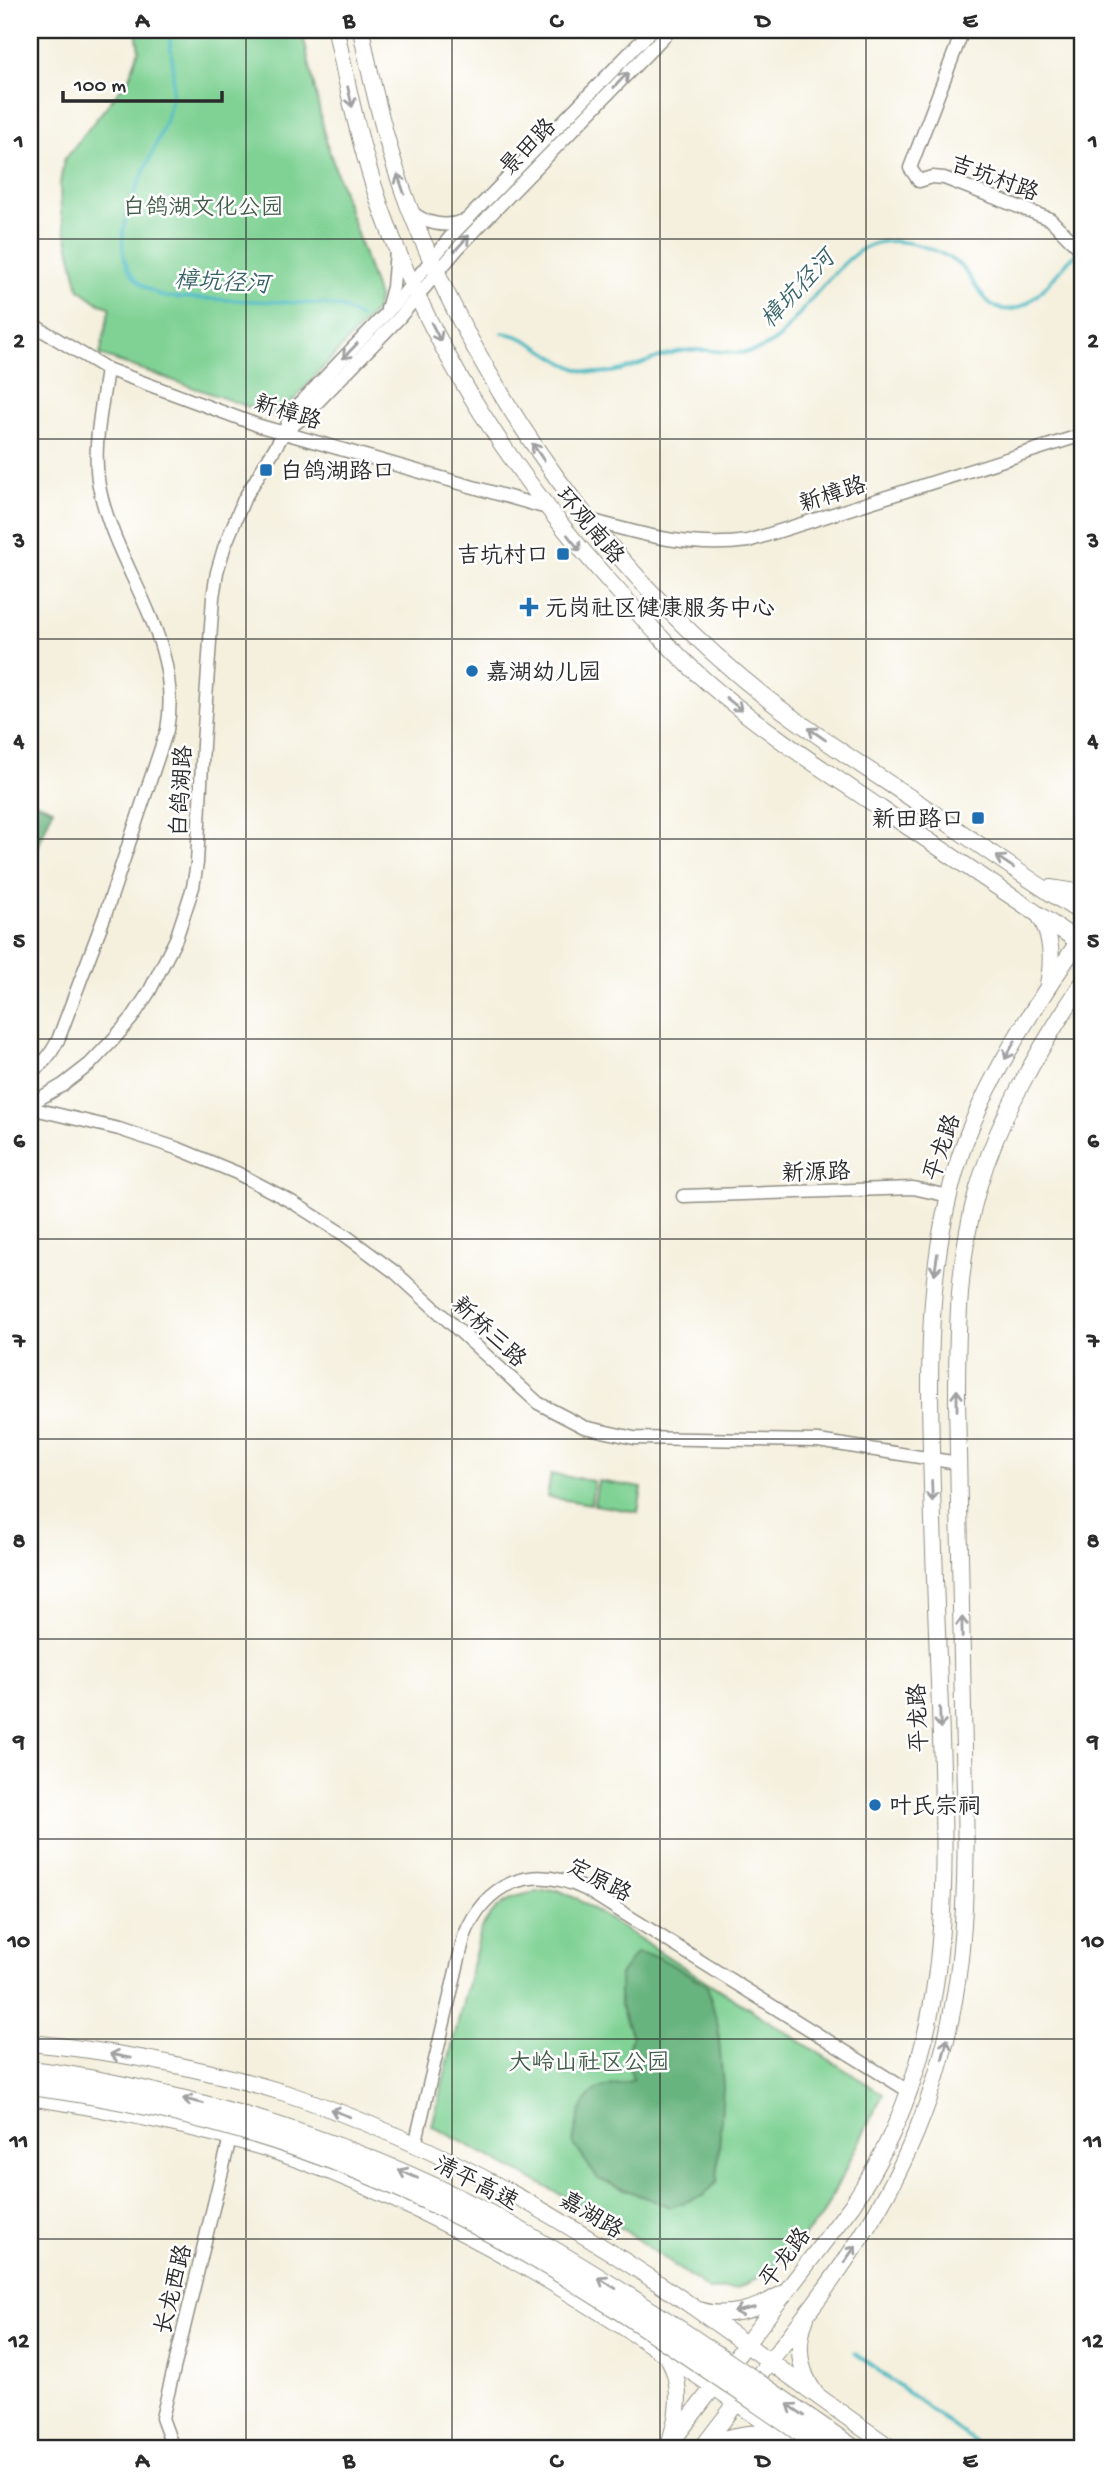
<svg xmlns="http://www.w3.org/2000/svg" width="1112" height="2478" viewBox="0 0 1112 2478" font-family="'Gochi Hand','LXGW WenKai TC',sans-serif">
<rect width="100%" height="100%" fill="#fff"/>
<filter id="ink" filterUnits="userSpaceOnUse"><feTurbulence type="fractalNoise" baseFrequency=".0143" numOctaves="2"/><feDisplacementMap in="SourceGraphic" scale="14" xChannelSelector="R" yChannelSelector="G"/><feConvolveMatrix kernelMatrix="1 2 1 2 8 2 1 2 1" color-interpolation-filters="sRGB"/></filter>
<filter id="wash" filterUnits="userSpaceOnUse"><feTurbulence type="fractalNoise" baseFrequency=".00686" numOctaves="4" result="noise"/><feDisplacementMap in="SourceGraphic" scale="28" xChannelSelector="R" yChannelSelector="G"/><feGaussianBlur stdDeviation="1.57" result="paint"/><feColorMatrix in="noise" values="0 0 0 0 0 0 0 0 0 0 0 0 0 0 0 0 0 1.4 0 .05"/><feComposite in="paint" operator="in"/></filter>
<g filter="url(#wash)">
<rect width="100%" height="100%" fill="#f5f0de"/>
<g fill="#80d294" stroke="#567e60" stroke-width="2">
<polygon points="136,30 302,30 326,141 378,297 376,310 278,417 100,355 110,307 100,304 79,289 61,212 60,184 64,160 129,78 139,50"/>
<polygon points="551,1474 594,1481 591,1504 547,1497"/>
<polygon points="598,1481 642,1488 638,1512 594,1505"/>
<path d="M 558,1890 L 577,1899 L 883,2094 L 821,2218 L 768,2273 L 736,2289 L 709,2290 L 614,2223 L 432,2126 L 481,1930 C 499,1896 523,1892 558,1890 Z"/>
</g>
<g fill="#68b47e" stroke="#4a7054" stroke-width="2">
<polygon points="30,796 30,800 53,809 30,867"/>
<path d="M 636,1953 L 658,1957 L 707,1985 L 718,2026 L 723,2087 L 717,2182 L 703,2196 L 670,2207 L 598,2179 L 573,2143 C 576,2126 580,2102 595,2091 C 602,2086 624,2084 633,2080 L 626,2055 L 632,2037 L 620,2005 L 620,1975 Z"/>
</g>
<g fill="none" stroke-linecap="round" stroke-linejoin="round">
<g stroke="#4bb9c2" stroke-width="3.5">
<path d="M 168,30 C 173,57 176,83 169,110 C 154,169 75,264 165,297 L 322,304 L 343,308 L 360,318"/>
<path d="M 503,333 C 533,336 554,363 584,371 C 619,380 649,356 682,351 C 722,345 745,366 780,337 C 800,314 842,257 868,246 C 894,234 936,247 958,264 C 978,280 984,318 1017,308 C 1035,303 1058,272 1071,258 L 1079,253"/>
<polyline points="855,2353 983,2448"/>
</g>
</g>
</g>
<g filter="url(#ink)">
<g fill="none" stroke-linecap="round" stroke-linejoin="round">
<defs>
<g id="minor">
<polyline points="963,30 910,168 919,181 932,177 944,178 1050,219 1082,251"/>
<path d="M 410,210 C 424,224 445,228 464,221"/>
<polyline points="387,309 393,287 396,251"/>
<polyline points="30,323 107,369 260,426 547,508"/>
<polyline points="284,432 301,419 399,318 459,247 670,30"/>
<path d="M 590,520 C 643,535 692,549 748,541 L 1082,435"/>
<path d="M 30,1072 C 44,1064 51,1054 58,1040 L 105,915 L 167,730 C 184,638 116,572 99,486 C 92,448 102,407 107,369"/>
<polyline points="30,1104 63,1085 90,1064 112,1041 132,1018 149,992 176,939 193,887 197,863 203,744 213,597 217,572 224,548 244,499 284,433 291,413 397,302 451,236 652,30"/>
<polyline points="30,1108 119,1129 179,1149 237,1173 292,1202 346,1236 396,1273 538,1403 584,1427 634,1438 818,1441 958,1463"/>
<polyline points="683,1196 913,1188 949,1196"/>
<path d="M 415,2145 L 464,1937 C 485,1882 532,1863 585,1889 L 910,2092"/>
<polyline points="173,2448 162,2418 230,2138"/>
</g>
<g id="major">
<path d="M 336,30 C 348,90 361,150 381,208 C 432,351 517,481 619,592 C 648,624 677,656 709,684 C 764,731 824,770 883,810 C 950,855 1016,899 1082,944"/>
<path d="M 361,30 C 373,90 387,150 409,207 C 483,396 608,574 769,700 C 817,737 869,770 920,804 C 974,841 1027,879 1082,913"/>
<polyline points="1050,888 1082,893"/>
<path d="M 1039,915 C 1052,935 1053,961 1048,984"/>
<path d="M 30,2043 C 115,2051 203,2068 285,2093 C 395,2129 501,2183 599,2245 C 700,2307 794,2381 891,2448"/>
<path d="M 30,2097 C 109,2109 191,2124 268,2149 C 464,2214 635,2331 802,2448"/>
<path d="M 699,2310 C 726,2319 758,2310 781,2294"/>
<path d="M 806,2318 C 795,2344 799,2371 815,2393"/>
<path d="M 667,2355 C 682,2381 680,2410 671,2438"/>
<path d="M 667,2448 L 852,2205 C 957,2046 946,1889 940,1709 C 936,1603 931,1497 930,1391 C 930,1306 936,1220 966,1139 C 994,1066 1039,1000 1082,936"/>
<path d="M 702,2448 C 770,2357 850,2271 900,2168 C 976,2013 967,1877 963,1710 C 961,1607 959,1503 957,1400 C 957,1329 958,1257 978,1188 C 1000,1114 1040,1047 1082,984"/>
<path d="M 705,2448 C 727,2434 759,2430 784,2437"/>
</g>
</defs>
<use href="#minor" stroke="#908e84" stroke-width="15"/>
<use href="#major" stroke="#908e84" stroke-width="18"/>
<use href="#minor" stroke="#fff" stroke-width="12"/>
<use href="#major" stroke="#fff" stroke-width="16"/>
<defs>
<g id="highway-bridge">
<path d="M 30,2070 C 74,2075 117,2084 160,2094 C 278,2121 390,2161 497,2218 C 621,2286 736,2368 853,2448"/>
<path d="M 30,2086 C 180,2105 328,2149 462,2218 C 589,2284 705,2368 823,2448"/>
</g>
</defs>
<use href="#highway-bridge" stroke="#908e84" stroke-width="20" stroke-linecap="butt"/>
<use href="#highway-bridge" stroke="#fff" stroke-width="18"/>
</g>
<defs><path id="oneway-shaft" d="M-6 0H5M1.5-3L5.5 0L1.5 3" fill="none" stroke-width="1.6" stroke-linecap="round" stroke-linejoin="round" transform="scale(1.75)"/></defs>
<g stroke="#a0a0a0">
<use href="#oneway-shaft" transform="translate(621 80) rotate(-46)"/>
<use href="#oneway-shaft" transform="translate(350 97) rotate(77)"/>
<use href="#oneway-shaft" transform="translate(401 184) rotate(-109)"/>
<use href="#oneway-shaft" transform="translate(462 243) rotate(-47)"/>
<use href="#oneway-shaft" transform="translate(436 332) rotate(63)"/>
<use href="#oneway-shaft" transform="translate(350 351) rotate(134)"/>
<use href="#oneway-shaft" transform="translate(538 452) rotate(-124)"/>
<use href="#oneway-shaft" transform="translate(574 543) rotate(51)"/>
<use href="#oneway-shaft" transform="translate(734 704) rotate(39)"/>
<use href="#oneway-shaft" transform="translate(817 734) rotate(-145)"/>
<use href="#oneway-shaft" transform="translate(1005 862) rotate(-146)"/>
<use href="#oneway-shaft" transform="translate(1010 1050) rotate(119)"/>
<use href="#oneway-shaft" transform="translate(936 1264) rotate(98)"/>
<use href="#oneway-shaft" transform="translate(957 1400) rotate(-90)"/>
<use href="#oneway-shaft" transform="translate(932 1491) rotate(88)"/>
<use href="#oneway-shaft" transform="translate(962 1627) rotate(-91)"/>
<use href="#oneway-shaft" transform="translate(940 1718) rotate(88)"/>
<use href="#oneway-shaft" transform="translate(945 2049) rotate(-75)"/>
<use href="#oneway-shaft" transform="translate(120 2056) rotate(-169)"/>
<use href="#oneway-shaft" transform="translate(193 2101) rotate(-167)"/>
<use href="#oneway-shaft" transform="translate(340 2113) rotate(-159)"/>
<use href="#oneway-shaft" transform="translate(408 2174) rotate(-156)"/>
<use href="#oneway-shaft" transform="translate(850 2254) rotate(-55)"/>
<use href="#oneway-shaft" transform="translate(607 2283) rotate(-148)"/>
<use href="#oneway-shaft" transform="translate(744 2310) rotate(167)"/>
<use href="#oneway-shaft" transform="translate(796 2410) rotate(-146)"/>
</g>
</g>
<path fill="none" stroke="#2b2b2b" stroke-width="2" stroke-opacity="0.55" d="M 246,30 L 246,2448M 452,30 L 452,2448M 660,30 L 660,2448M 866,30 L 866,2448M 30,239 L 1082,239M 30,439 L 1082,439M 30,639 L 1082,639M 30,839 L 1082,839M 30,1039 L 1082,1039M 30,1239 L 1082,1239M 30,1439 L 1082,1439M 30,1639 L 1082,1639M 30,1839 L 1082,1839M 30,2039 L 1082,2039M 30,2239 L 1082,2239"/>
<g fill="#1f6fb2" stroke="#fff" stroke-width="2.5">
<rect x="259" y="463" width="14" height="14" rx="3.5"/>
<rect x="556" y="547" width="14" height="14" rx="3.5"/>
<path d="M525.5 596.5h7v7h7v7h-7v7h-7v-7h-7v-7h7z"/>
<circle cx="472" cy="671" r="7"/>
<rect x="971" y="811" width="14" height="14" rx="3.5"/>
<circle cx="875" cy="1805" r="7"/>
</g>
<g text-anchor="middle" stroke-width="5" stroke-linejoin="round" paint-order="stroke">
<g font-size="23" fill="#2b2b2b" stroke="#fff">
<text transform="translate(527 146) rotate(-46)" y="8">景田路</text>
<text transform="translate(995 177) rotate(20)" y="8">吉坑村路</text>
<text transform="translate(288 411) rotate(17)" y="8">新樟路</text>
<text transform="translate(832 493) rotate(-18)" y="8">新樟路</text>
<text transform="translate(591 525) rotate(50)" y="8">环观南路</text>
<text transform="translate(180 791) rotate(-87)" y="8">白鸽湖路</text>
<text transform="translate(941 1147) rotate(-71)" y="8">平龙路</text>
<text transform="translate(816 1171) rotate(-2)" y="8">新源路</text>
<text transform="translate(490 1331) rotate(43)" y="8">新桥三路</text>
<text transform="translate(917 1718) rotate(-92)" y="8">平龙路</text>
<text transform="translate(600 1879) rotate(27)" y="8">定原路</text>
<text transform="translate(477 2182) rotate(27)" y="8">清平高速</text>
<text transform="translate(592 2214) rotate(31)" y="8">嘉湖路</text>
<text transform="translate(784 2257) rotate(-53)" y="8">平龙路</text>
<text transform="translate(172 2289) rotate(-76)" y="8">长龙西路</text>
</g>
<g font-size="23" fill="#445d4a" stroke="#fff">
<text x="203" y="214">白鸽湖文化公园</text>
<text x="589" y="2069">大岭山社区公园</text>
</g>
<g font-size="23" fill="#2b2b2b" stroke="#fff" text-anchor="start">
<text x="280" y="478">白鸽湖路口</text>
<text x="549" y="562" text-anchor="end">吉坑村口</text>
<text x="545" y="615">元岗社区健康服务中心</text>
<text x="486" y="679">嘉湖幼儿园</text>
<text x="964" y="826" text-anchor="end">新田路口</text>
<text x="889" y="1813">叶氏宗祠</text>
</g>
<g font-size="24" font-style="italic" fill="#386467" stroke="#fff">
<text transform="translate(222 281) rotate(3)" y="8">樟坑径河</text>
<text transform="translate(797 288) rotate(-47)" y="8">樟坑径河</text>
</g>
</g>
<rect width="1112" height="2478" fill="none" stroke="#fff" stroke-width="77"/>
<path d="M63 91v10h159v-10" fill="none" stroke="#2b2b2b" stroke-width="3.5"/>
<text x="74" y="91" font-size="21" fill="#2b2b2b" stroke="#ffffff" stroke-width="5" paint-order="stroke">100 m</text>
<rect x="38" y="38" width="1036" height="2402" fill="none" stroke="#2b2b2b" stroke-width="2.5"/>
<g font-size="23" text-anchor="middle" font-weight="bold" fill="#2b2b2b">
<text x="142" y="27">A</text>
<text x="349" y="27">B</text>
<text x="556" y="27">C</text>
<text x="763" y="27">D</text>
<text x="970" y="27">E</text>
<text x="19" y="147">1</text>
<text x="1093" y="147">1</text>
<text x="19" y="347">2</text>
<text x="1093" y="347">2</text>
<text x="19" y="547">3</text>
<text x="1093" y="547">3</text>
<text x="19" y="747">4</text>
<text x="1093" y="747">4</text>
<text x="19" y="947">5</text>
<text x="1093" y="947">5</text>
<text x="19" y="1147">6</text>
<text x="1093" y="1147">6</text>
<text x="19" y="1347">7</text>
<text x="1093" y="1347">7</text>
<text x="19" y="1547">8</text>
<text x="1093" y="1547">8</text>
<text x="19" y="1747">9</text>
<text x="1093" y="1747">9</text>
<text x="19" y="1947">10</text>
<text x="1093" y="1947">10</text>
<text x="19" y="2147">11</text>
<text x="1093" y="2147">11</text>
<text x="19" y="2347">12</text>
<text x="1093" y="2347">12</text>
<text x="142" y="2467">A</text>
<text x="349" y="2467">B</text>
<text x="556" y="2467">C</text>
<text x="763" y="2467">D</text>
<text x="970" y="2467">E</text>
</g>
</svg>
